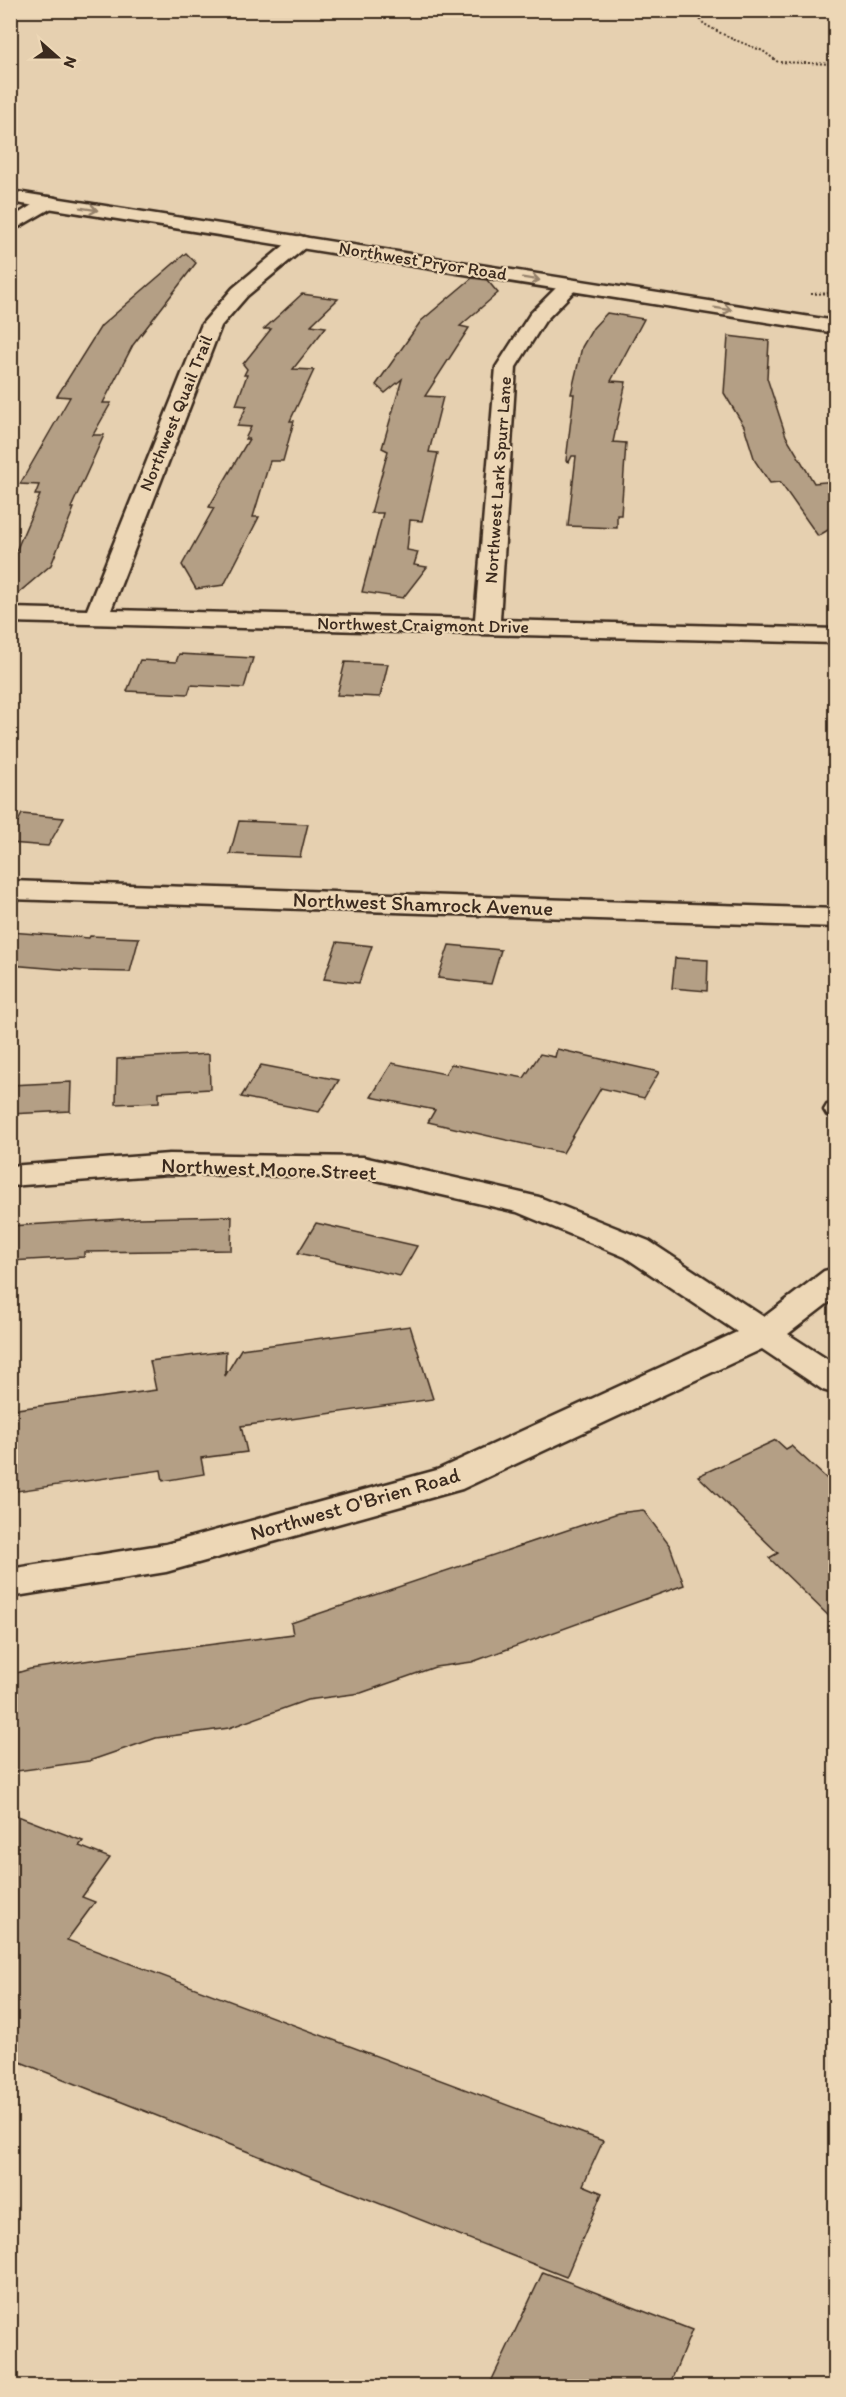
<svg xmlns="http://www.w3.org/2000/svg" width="846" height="2397" viewBox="0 0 846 2397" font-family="Itim,sans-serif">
<rect width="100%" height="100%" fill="#e6d0b0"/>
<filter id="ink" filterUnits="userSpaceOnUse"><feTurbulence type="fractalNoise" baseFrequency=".0167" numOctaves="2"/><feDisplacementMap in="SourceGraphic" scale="12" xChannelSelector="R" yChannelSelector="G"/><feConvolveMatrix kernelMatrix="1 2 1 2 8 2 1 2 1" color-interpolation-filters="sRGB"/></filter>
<g filter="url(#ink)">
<g fill="#b49f85" stroke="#3b2a1e" stroke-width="1.5">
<polygon points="186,253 196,263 133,345 103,403 111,403 93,435 104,435 71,508 74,508 51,565 10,600 10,551 16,551 40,495 35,495 39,485 20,484 70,397 57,396 101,326"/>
<polygon points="472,278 487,280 498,293 460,326 469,328 425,396 443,397 429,452 438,453 422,521 410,520 407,550 418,552 414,565 427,567 403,598 362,592 383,513 371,513 388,451 382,448 402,379 385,393 376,385 421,321"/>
<polygon points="302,294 338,299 311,325 326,327 293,369 314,370 290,421 294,421 283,461 270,461 253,517 259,517 224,585 196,589 182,565 214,508 209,507 249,439 245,439 251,427 237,426 247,406 236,405 247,375 244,375 247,369 243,364 271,329 264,329"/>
<polygon points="607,313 644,319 611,381 626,382 613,442 626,443 621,515 617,515 617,528 568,526 576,456 572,456 569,462 566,461 574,394 571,394 582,347 593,328"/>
<polygon points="728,336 769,341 767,378 786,436 814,483 836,481 836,537 828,530 818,536 780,482 770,483 755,461 744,426 724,393"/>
<polygon points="179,654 253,658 244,688 191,685 188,694 127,691 140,660 176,662"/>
<polygon points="345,662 388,664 380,697 337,695"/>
<polygon points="22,814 64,818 48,846 10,843 10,836"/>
<polygon points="239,821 308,824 300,857 230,854"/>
<polygon points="10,932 89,938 90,936 139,938 130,972 83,971 10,965"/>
<polygon points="337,942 372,946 359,983 324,979"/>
<polygon points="449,945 501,950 491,984 438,978"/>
<polygon points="675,958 708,960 707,991 672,988"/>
<polygon points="557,1049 659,1072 644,1098 601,1088 563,1153 428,1122 435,1110 371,1097 392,1063 445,1074 451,1064 524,1078 540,1054 555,1057"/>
<polygon points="209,1054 210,1089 159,1092 159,1102 116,1104 117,1059"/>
<polygon points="261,1065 339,1080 319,1112 241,1097"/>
<polygon points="71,1082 70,1111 10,1114 10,1085"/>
<polygon points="232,1216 231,1250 84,1252 84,1257 10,1261 10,1226 139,1218"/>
<polygon points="316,1223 417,1246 400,1276 298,1253"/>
<polygon points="410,1326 433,1399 241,1426 247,1452 201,1458 204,1474 163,1481 161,1470 10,1492 10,1410 156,1390 150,1361 226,1351 225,1376 241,1349"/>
<polygon points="776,1440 786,1449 791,1446 836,1487 836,1623 769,1558 778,1553 698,1476"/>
<polygon points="643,1510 670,1546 684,1585 472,1662 435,1667 361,1693 307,1700 229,1728 156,1738 89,1761 10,1772 10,1675 30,1669 91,1660 293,1634 291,1623 618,1513"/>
<polygon points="10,1813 83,1841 79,1846 110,1858 82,1897 95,1902 67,1940 603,2141 583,2185 602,2193 566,2277 10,2058"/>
<polygon points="543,2272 692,2330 669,2386 489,2386"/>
</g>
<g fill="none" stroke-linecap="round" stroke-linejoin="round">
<defs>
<polygon id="lane" points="836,1104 836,1116 827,1115 824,1110 827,1105"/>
<g id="street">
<polygon points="49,197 55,198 58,202 55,206 10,232 10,219 43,198"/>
<polygon points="300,236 307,238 309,242 307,246 247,296 221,326 111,610 475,619 496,367 530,314 563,281 577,281 580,285 545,321 516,367 500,620 836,629 836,643 10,622 10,608 87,610 202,324 233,288 293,238"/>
<polygon points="10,881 836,909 836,927 10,899"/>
<polygon points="169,1154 363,1157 539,1197 649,1241 764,1317 824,1271 836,1268 836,1297 788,1334 836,1365 836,1394 823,1390 762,1349 462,1489 166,1572 10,1597 10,1569 166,1544 437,1470 737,1332 625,1257 517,1212 363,1177 169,1174 10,1186 10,1166"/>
</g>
<polygon id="secondary" points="10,191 836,321 836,333 10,202"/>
</defs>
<use href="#lane" stroke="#3b2a1e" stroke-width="5"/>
<use href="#street" stroke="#3b2a1e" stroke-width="5"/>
<use href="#secondary" stroke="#3b2a1e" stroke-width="5"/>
<g stroke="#3b2a1e" stroke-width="2" stroke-dasharray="2 2" stroke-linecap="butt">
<polyline points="692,10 704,24 730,38 763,51 778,62 836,64"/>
<polyline points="811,294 836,293"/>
</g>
<use href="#lane" fill="#edd7b6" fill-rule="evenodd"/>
<use href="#street" fill="#edd7b6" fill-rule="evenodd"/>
<use href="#secondary" fill="#edd7b6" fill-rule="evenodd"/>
</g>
<defs><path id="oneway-shaft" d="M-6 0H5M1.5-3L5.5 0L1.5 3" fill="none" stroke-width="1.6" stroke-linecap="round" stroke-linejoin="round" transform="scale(1.5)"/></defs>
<g stroke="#94806a">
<use href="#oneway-shaft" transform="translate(89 209) rotate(9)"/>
<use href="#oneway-shaft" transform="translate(531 279) rotate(9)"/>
<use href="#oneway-shaft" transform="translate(723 309) rotate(9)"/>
</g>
</g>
<g text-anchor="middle" stroke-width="4.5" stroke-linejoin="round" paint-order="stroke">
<g font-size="18" fill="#3b2a1e" stroke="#edd7b6">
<text transform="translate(423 261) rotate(9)" y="6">Northwest Pryor Road</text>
<text transform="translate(176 413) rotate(-68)" y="6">Northwest Quail Trail</text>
<text transform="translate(498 480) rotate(-86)" y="6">Northwest Lark Spurr Lane</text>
<text transform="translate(423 625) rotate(1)" y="6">Northwest Craigmont Drive</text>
</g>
<g font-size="21" fill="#3b2a1e" stroke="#edd7b6">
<text transform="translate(423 904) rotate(2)" y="7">Northwest Shamrock Avenue</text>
<text transform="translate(269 1169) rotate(2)" y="7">Northwest Moore Street</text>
<text transform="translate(355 1504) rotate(-16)" y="7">Northwest O'Brien Road</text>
</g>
</g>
<rect width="846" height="2397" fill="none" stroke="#edd7b6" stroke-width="36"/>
<rect x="18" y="18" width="810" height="2361" fill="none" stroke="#3b2a1e" stroke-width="2" filter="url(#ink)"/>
<g transform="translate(57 57) rotate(111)" stroke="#edd7b6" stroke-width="4.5" paint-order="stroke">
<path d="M0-4.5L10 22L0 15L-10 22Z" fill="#3b2a1e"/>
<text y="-9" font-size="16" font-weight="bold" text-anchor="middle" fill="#3b2a1e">N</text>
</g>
</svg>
